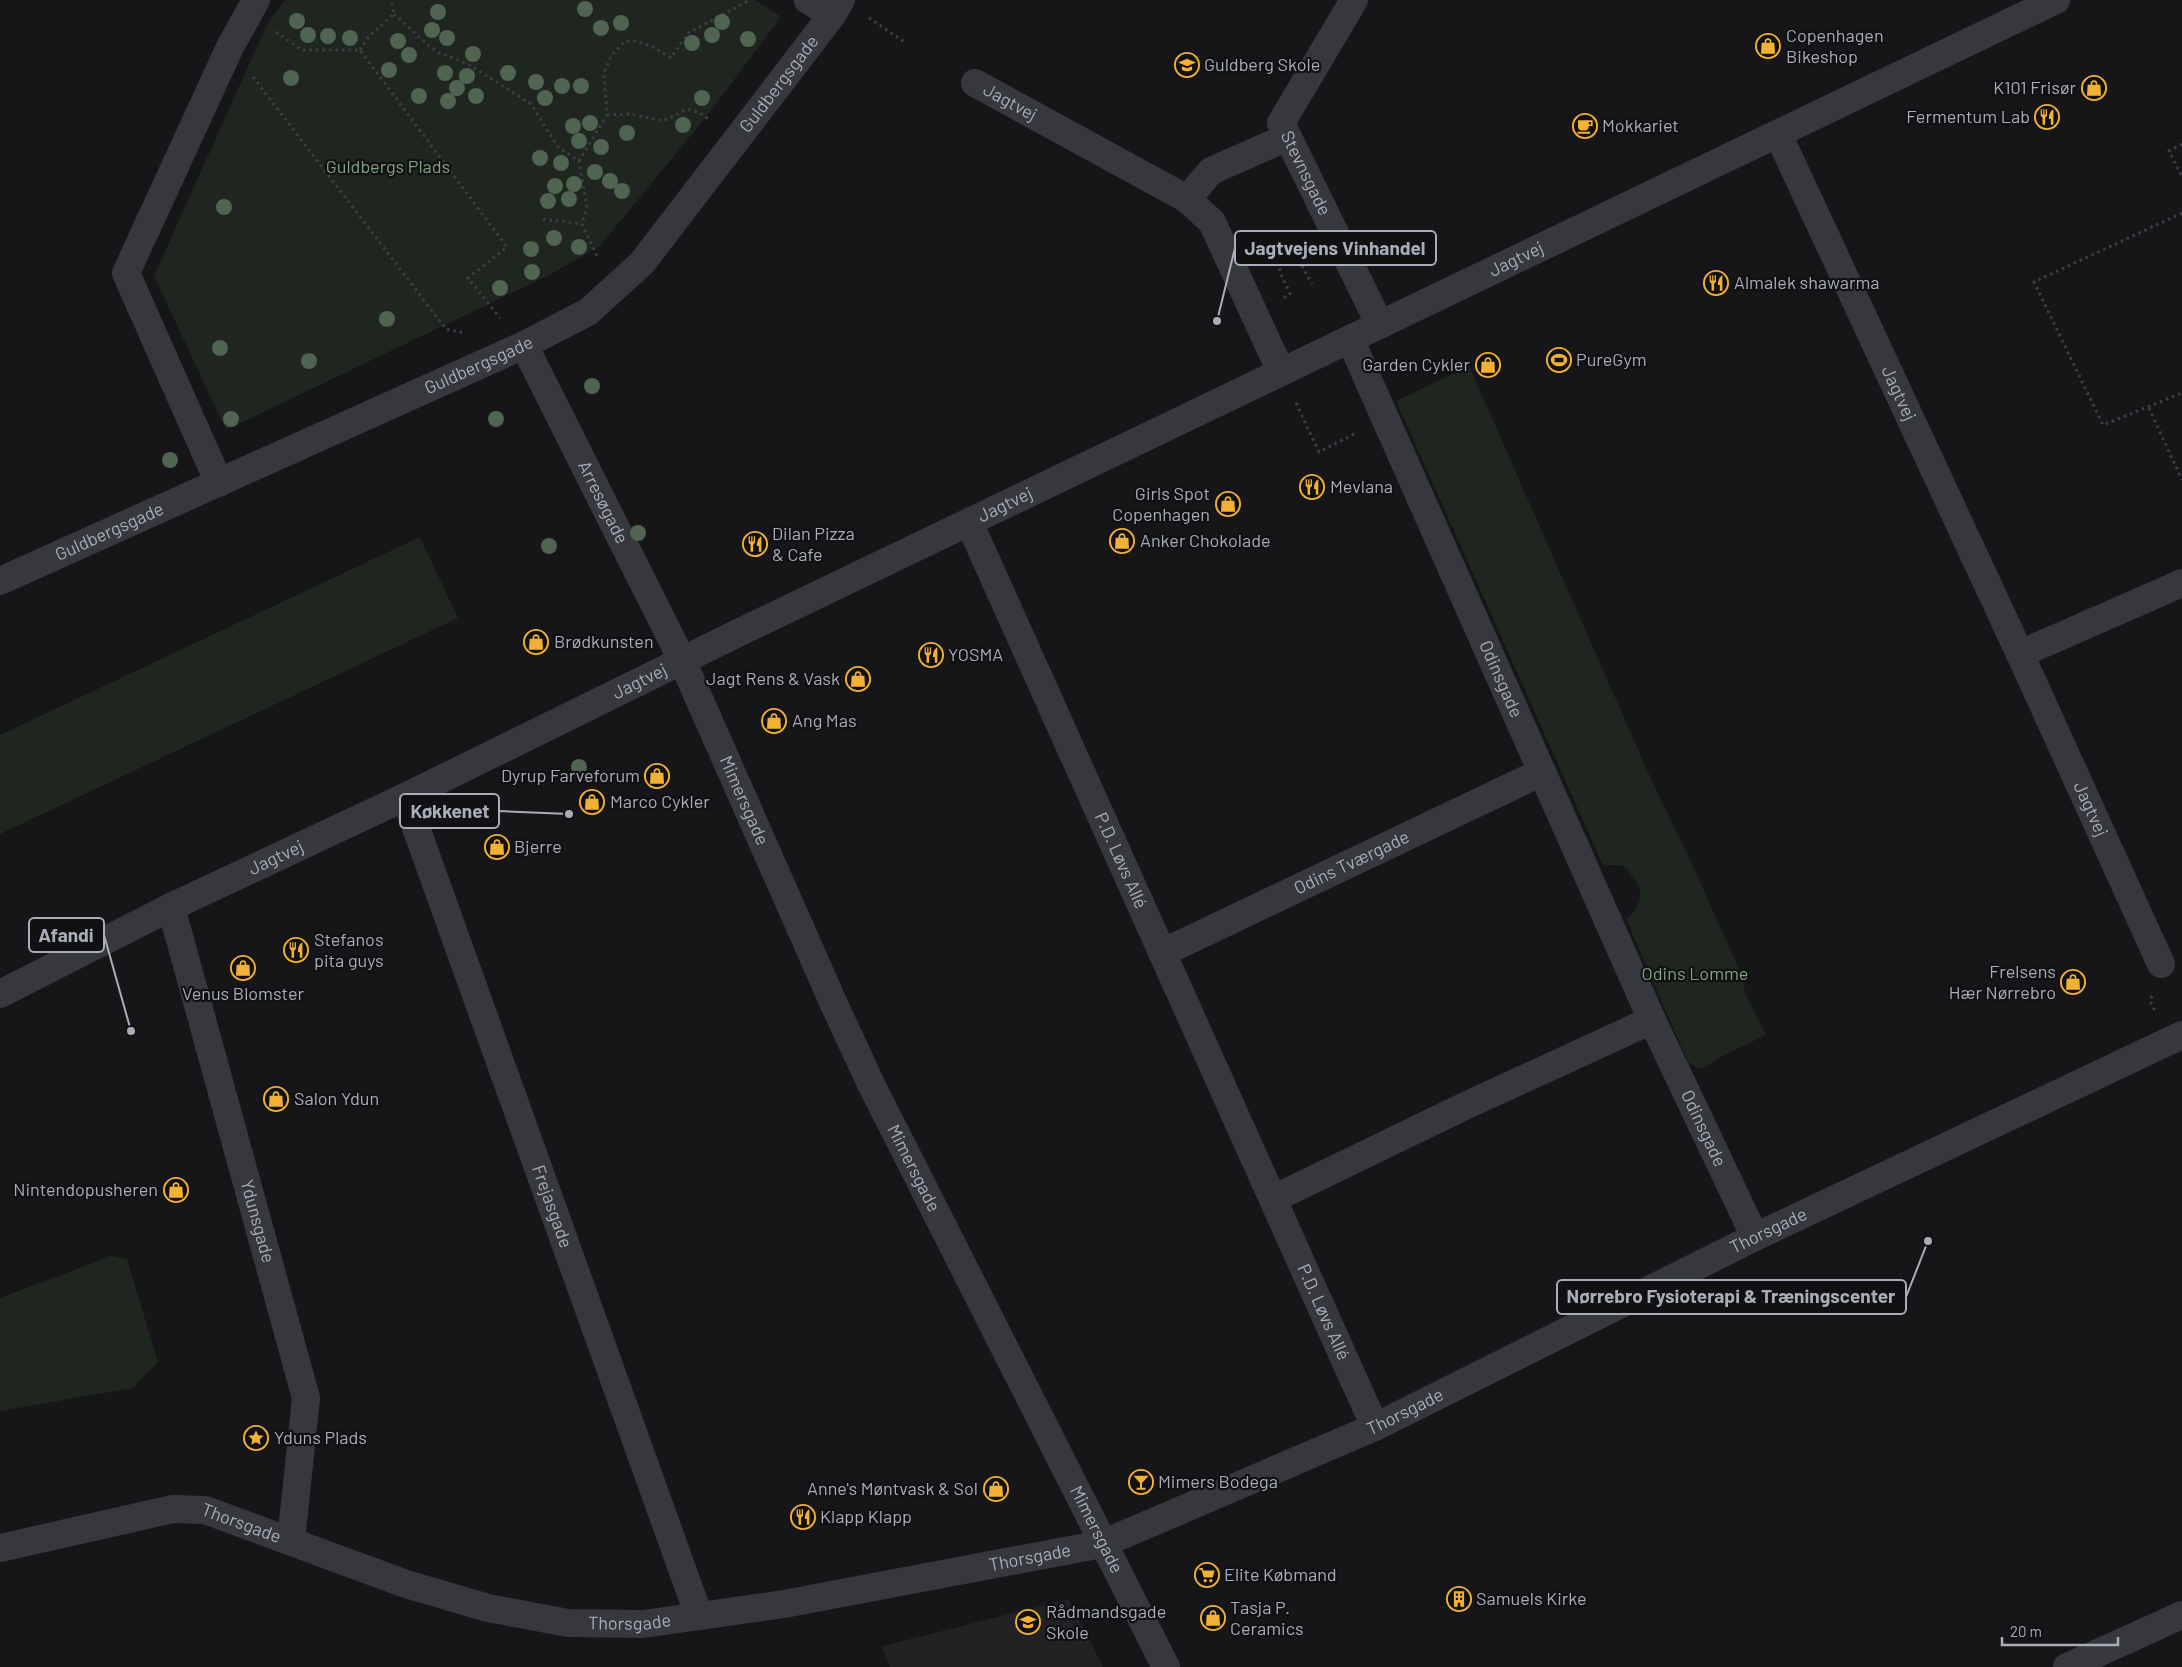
<svg xmlns="http://www.w3.org/2000/svg" width="2182" height="1667" viewBox="0 0 2182 1667" font-family="Barlow,sans-serif">
<rect width="100%" height="100%" fill="#161618"/>
<polygon fill="#222225" points="1069,1599 1103,1667 890,1667 882,1646"/>
<g fill="#1e261f">
<polygon points="285,0 755,0 781,17 710,112 600,246 549,275 226,430 154,276 259,42 269,21"/>
<path d="M 1469,366 L 1655,788 L 1688,855 L 1740,971 L 1746,995 L 1766,1035 L 1718,1058 L 1704,1068 L 1697,1068 L 1688,1062 L 1626,919 C 1649,902 1642,880 1621,865 L 1603,865 L 1396,401 Z"/>
<polygon points="420,537 458,618 0,834 0,735"/>
<polygon points="111,1256 127,1259 158,1362 133,1388 0,1411 0,1298"/>
</g>
<g fill="none" stroke-linecap="round" stroke-linejoin="round">
<g stroke="#3d3f44" stroke-width="3" stroke-dasharray="2.5 4" stroke-linecap="butt">
<polyline points="394,14 428,45 440,53 468,64 531,104 558,147 579,161 587,207 582,224 597,256"/>
<polyline points="869,18 906,43"/>
<polyline points="276,32 302,50 360,50 507,247 468,278 500,318"/>
<polyline points="360,50 369,36 394,14 391,0"/>
<polyline points="253,77 446,329 464,333"/>
<path d="M 607,115 L 630,114 L 663,121 C 688,111 684,102 710,120"/>
<polyline points="2182,144 2169,151 2182,177"/>
<polyline points="579,161 607,115 604,73 611,56 622,44 630,40 639,42 655,48 671,58 688,33 750,0"/>
<polyline points="2182,213 2034,282 2103,425 2182,393"/>
<polyline points="543,219 582,224"/>
<polyline points="1284,298 1290,294 1280,272 1279,263 1296,255 1312,284"/>
<polyline points="1296,403 1319,452 1354,434"/>
<polyline points="2149,408 2182,480"/>
<polyline points="2152,996 2150,1001 2155,1011"/>
</g>
<g stroke="#37383d" stroke-width="28">
<polyline points="808,0 832,15"/>
<path id="s1" d="M 1354,0 L 1281,123 L 1380,325"/>
<path id="s2" d="M 975,83 L 1187,199 L 1212,222 L 1281,372"/>
<path id="s3" d="M 1778,134 L 2020,654 L 2161,964"/>
<polyline points="1187,199 1211,171 1288,137"/>
<path id="s4" d="M 1350,339 L 1652,1020 L 1755,1237"/>
<path id="s5" d="M 524,345 L 682,660 L 833,1002 L 871,1084 L 1166,1667"/>
<polyline points="219,483 126,273 230,47 256,0"/>
<path id="s6" d="M 969,522 L 1375,1427"/>
<path id="s7" d="M 0,581 L 524,345 L 588,312 L 642,263 L 832,15 L 841,0"/>
<polyline points="2020,654 2182,583"/>
<path id="s8" d="M 405,797 L 699,1616"/>
<path id="s9" d="M 171,907 L 306,1398 L 291,1541"/>
<path id="s10" d="M 1162,953 L 1542,772"/>
<path id="s11" d="M 0,994 L 171,907 L 405,797 L 738,633 L 2056,0"/>
<polyline points="1273,1199 1467,1105 1652,1020"/>
<path id="s12" d="M 0,1548 L 173,1509 L 205,1510 L 406,1584 L 488,1608 L 568,1623 L 643,1624 L 784,1604 L 1102,1544 L 1375,1427 L 1755,1237 L 2182,1035"/>
<polyline points="2067,1667 2182,1615"/>
</g>
</g>
<g fill="#506452">
<circle cx="585" cy="9" r="8"/>
<circle cx="438" cy="12" r="8"/>
<circle cx="297" cy="21" r="8"/>
<circle cx="722" cy="22" r="8"/>
<circle cx="621" cy="23" r="8"/>
<circle cx="601" cy="28" r="8"/>
<circle cx="432" cy="30" r="8"/>
<circle cx="308" cy="35" r="8"/>
<circle cx="712" cy="35" r="8"/>
<circle cx="328" cy="36" r="8"/>
<circle cx="350" cy="38" r="8"/>
<circle cx="447" cy="38" r="8"/>
<circle cx="748" cy="39" r="8"/>
<circle cx="398" cy="41" r="8"/>
<circle cx="692" cy="43" r="8"/>
<circle cx="473" cy="54" r="8"/>
<circle cx="409" cy="55" r="8"/>
<circle cx="389" cy="70" r="8"/>
<circle cx="445" cy="73" r="8"/>
<circle cx="508" cy="73" r="8"/>
<circle cx="467" cy="76" r="8"/>
<circle cx="291" cy="78" r="8"/>
<circle cx="536" cy="82" r="8"/>
<circle cx="562" cy="86" r="8"/>
<circle cx="581" cy="86" r="8"/>
<circle cx="457" cy="88" r="8"/>
<circle cx="419" cy="96" r="8"/>
<circle cx="476" cy="96" r="8"/>
<circle cx="545" cy="98" r="8"/>
<circle cx="702" cy="98" r="8"/>
<circle cx="448" cy="101" r="8"/>
<circle cx="590" cy="123" r="8"/>
<circle cx="683" cy="125" r="8"/>
<circle cx="573" cy="126" r="8"/>
<circle cx="627" cy="133" r="8"/>
<circle cx="579" cy="141" r="8"/>
<circle cx="601" cy="147" r="8"/>
<circle cx="540" cy="158" r="8"/>
<circle cx="561" cy="163" r="8"/>
<circle cx="595" cy="172" r="8"/>
<circle cx="610" cy="181" r="8"/>
<circle cx="574" cy="184" r="8"/>
<circle cx="555" cy="186" r="8"/>
<circle cx="622" cy="191" r="8"/>
<circle cx="569" cy="199" r="8"/>
<circle cx="548" cy="201" r="8"/>
<circle cx="224" cy="207" r="8"/>
<circle cx="554" cy="238" r="8"/>
<circle cx="579" cy="247" r="8"/>
<circle cx="531" cy="249" r="8"/>
<circle cx="532" cy="272" r="8"/>
<circle cx="500" cy="288" r="8"/>
<circle cx="387" cy="319" r="8"/>
<circle cx="220" cy="348" r="8"/>
<circle cx="309" cy="361" r="8"/>
<circle cx="592" cy="386" r="8"/>
<circle cx="231" cy="419" r="8"/>
<circle cx="496" cy="419" r="8"/>
<circle cx="170" cy="460" r="8"/>
<circle cx="638" cy="533" r="8"/>
<circle cx="549" cy="546" r="8"/>
<circle cx="579" cy="767" r="8"/>
</g>
<defs>
<symbol id="shop-ring" viewBox="-11 -11 22 22"><circle r="9.5" fill="#111113" stroke="#f2b134" stroke-width="1.5"/><path d="M-5-2.5h2.3a2.7 3.5 0 0 1 5.4 0H5L5.5 6h-11ZM-1.5-2.5h3a1.5 2.3 0 0 0-3 0Z" fill="#f2b134"/></symbol>
<symbol id="school-ring" viewBox="-11 -11 22 22"><circle r="9.5" fill="#111113" stroke="#f2b134" stroke-width="1.5"/><path d="M0-5L7-2L0 1L-7-2ZM-4 1L0 2.5L4 1V4Q0 6-4 4Z" fill="#f2b134"/></symbol>
<symbol id="restaurant-ring" viewBox="-11 -11 22 22"><circle r="9.5" fill="#111113" stroke="#f2b134" stroke-width="1.5"/><path d="M-5-6h1v4h1v-4h1v4h1v-4h1v5L-1.5 .5V6h-2V.5L-5-1ZM5-6V6H3V1.5H1.5Q1.5-4 5-6Z" fill="#f2b134"/></symbol>
<symbol id="cafe-ring" viewBox="-11 -11 22 22"><circle r="9.5" fill="#111113" stroke="#f2b134" stroke-width="1.5"/><path d="M-5.5-4.5H6V0H3Q3 3.5 0 3.5H-2.5Q-5.5 3.5-5.5 0ZM3-3.2v2h1.7v-2ZM-6 4.5H4V6H-6Z" fill="#f2b134"/></symbol>
<symbol id="stadium-ring" viewBox="-11 -11 22 22"><circle r="9.5" fill="#111113" stroke="#f2b134" stroke-width="1.5"/><path d="M0-5a6.5 5 0 1 0 0 10a6.5 5 0 1 0 0-10ZM-3.5-1.8h7v3.6h-7Z" fill="#f2b134"/></symbol>
<symbol id="sight-ring" viewBox="-11 -11 22 22"><circle r="9.5" fill="#111113" stroke="#f2b134" stroke-width="1.5"/><path d="M0-6L1.8-2.2L6-1.7L2.9 1.2L3.7 5.4L0 3.3L-3.7 5.4L-2.9 1.2L-6-1.7L-1.8-2.2Z" fill="#f2b134"/></symbol>
<symbol id="bar-ring" viewBox="-11 -11 22 22"><circle r="9.5" fill="#111113" stroke="#f2b134" stroke-width="1.5"/><path d="M-6-5H6L.8 .8V4.5H3.5V6h-7V4.5H-.8V.8Z" fill="#f2b134"/></symbol>
<symbol id="supermarket-ring" viewBox="-11 -11 22 22"><circle r="9.5" fill="#111113" stroke="#f2b134" stroke-width="1.5"/><path d="M-6-5.5h2.5l.6 2H6L4.5 2H-2.5L-4.4-4H-6ZM-1.5 3.2a1.3 1.3 0 1 0 .1 0ZM3 3.2a1.3 1.3 0 1 0 .1 0Z" fill="#f2b134"/></symbol>
<symbol id="building-ring" viewBox="-11 -11 22 22"><circle r="9.5" fill="#111113" stroke="#f2b134" stroke-width="1.5"/><path d="M-4-6H4V6H1V3H-1V6H-4ZM-2.5-4.3h1.7v1.8h-1.7ZM.8-4.3h1.7v1.8H.8ZM-2.5-1h1.7V.8h-1.7ZM.8-1h1.7V.8H.8Z" fill="#f2b134"/></symbol>
</defs>
<g fill-rule="evenodd">
<use href="#shop-ring" x="1754" y="32" width="28" height="28"/>
<use href="#school-ring" x="1173" y="51" width="28" height="28"/>
<use href="#shop-ring" x="2080" y="74" width="28" height="28"/>
<use href="#restaurant-ring" x="2033" y="103" width="28" height="28"/>
<use href="#cafe-ring" x="1571" y="112" width="28" height="28"/>
<use href="#restaurant-ring" x="1702" y="269" width="28" height="28"/>
<use href="#stadium-ring" x="1545" y="346" width="28" height="28"/>
<use href="#shop-ring" x="1474" y="351" width="28" height="28"/>
<use href="#restaurant-ring" x="1298" y="473" width="28" height="28"/>
<use href="#shop-ring" x="1214" y="490" width="28" height="28"/>
<use href="#shop-ring" x="1108" y="527" width="28" height="28"/>
<use href="#restaurant-ring" x="741" y="530" width="28" height="28"/>
<use href="#shop-ring" x="522" y="628" width="28" height="28"/>
<use href="#restaurant-ring" x="917" y="641" width="28" height="28"/>
<use href="#shop-ring" x="844" y="665" width="28" height="28"/>
<use href="#shop-ring" x="760" y="707" width="28" height="28"/>
<use href="#shop-ring" x="643" y="762" width="28" height="28"/>
<use href="#shop-ring" x="578" y="788" width="28" height="28"/>
<use href="#shop-ring" x="483" y="833" width="28" height="28"/>
<use href="#restaurant-ring" x="282" y="936" width="28" height="28"/>
<use href="#shop-ring" x="229" y="954" width="28" height="28"/>
<use href="#shop-ring" x="2059" y="968" width="28" height="28"/>
<use href="#shop-ring" x="262" y="1085" width="28" height="28"/>
<use href="#shop-ring" x="162" y="1176" width="28" height="28"/>
<use href="#sight-ring" x="242" y="1424" width="28" height="28"/>
<use href="#bar-ring" x="1127" y="1468" width="28" height="28"/>
<use href="#shop-ring" x="982" y="1475" width="28" height="28"/>
<use href="#restaurant-ring" x="789" y="1503" width="28" height="28"/>
<use href="#supermarket-ring" x="1193" y="1561" width="28" height="28"/>
<use href="#building-ring" x="1445" y="1585" width="28" height="28"/>
<use href="#shop-ring" x="1199" y="1604" width="28" height="28"/>
<use href="#school-ring" x="1014" y="1608" width="28" height="28"/>
</g>
<g text-anchor="middle" stroke-width="4.5" stroke-linejoin="round" paint-order="stroke">
<g font-size="18" fill="#a8adb8" stroke="#111113" text-anchor="start">
<text x="1786" y="42">Copenhagen<tspan x="1786" dy="21">Bikeshop</tspan></text>
<text x="1204" y="71">Guldberg Skole</text>
<text x="2076" y="94" text-anchor="end">K101 Frisør</text>
<text x="2030" y="123" text-anchor="end">Fermentum Lab</text>
<text x="1602" y="132">Mokkariet</text>
<text x="1734" y="289">Almalek shawarma</text>
<text x="1576" y="366">PureGym</text>
<text x="1470" y="371" text-anchor="end">Garden Cykler</text>
<text x="1330" y="493">Mevlana</text>
<text x="1210" y="500" text-anchor="end">Girls Spot<tspan x="1210" dy="21">Copenhagen</tspan></text>
<text x="772" y="540">Dilan Pizza<tspan x="772" dy="21">&amp; Cafe</tspan></text>
<text x="1140" y="547">Anker Chokolade</text>
<text x="554" y="648">Brødkunsten</text>
<text x="948" y="661">YOSMA</text>
<text x="840" y="685" text-anchor="end">Jagt Rens &amp; Vask</text>
<text x="792" y="727">Ang Mas</text>
<text x="640" y="782" text-anchor="end">Dyrup Farveforum</text>
<text x="610" y="808">Marco Cykler</text>
<text x="514" y="853">Bjerre</text>
<text x="314" y="946">Stefanos<tspan x="314" dy="21">pita guys</tspan></text>
<text x="2056" y="978" text-anchor="end">Frelsens<tspan x="2056" dy="21">Hær Nørrebro</tspan></text>
<text x="243" y="1000" text-anchor="middle">Venus Blomster</text>
<text x="294" y="1105">Salon Ydun</text>
<text x="158" y="1196" text-anchor="end">Nintendopusheren</text>
<text x="274" y="1444">Yduns Plads</text>
<text x="1158" y="1488">Mimers Bodega</text>
<text x="978" y="1495" text-anchor="end">Anne's Møntvask &amp; Sol</text>
<text x="820" y="1523">Klapp Klapp</text>
<text x="1224" y="1581">Elite Købmand</text>
<text x="1476" y="1605">Samuels Kirke</text>
<text x="1230" y="1614">Tasja P.<tspan x="1230" dy="21">Ceramics</tspan></text>
<text x="1046" y="1618">Rådmandsgade<tspan x="1046" dy="21">Skole</tspan></text>
</g>
<g font-size="18" fill="#a8adb8" stroke="#111113">
<text dy="6" stroke="none"><textPath href="#s7" startOffset="945">Guldbergsgade</textPath></text>
<text dy="6" stroke="none"><textPath href="#s2" startOffset="40">Jagtvej</textPath></text>
<text dy="6" stroke="none"><textPath href="#s1" startOffset="199">Stevnsgade</textPath></text>
<text dy="6" stroke="none"><textPath href="#s11" startOffset="1685">Jagtvej</textPath></text>
<text dy="6" stroke="none"><textPath href="#s7" startOffset="525">Guldbergsgade</textPath></text>
<text dy="6" stroke="none"><textPath href="#s3" startOffset="286">Jagtvej</textPath></text>
<text dy="6" stroke="none"><textPath href="#s5" startOffset="176">Arresøgade</textPath></text>
<text dy="6" stroke="none"><textPath href="#s11" startOffset="1118">Jagtvej</textPath></text>
<text dy="6" stroke="none"><textPath href="#s7" startOffset="120">Guldbergsgade</textPath></text>
<text dy="6" stroke="none"><textPath href="#s4" startOffset="372">Odinsgade</textPath></text>
<text dy="6" stroke="none"><textPath href="#s11" startOffset="712">Jagtvej</textPath></text>
<text dy="6" stroke="none"><textPath href="#s5" startOffset="506">Mimersgade</textPath></text>
<text dy="6" stroke="none"><textPath href="#s3" startOffset="744">Jagtvej</textPath></text>
<text dy="6" stroke="none"><textPath href="#s11" startOffset="308">Jagtvej</textPath></text>
<text dy="6" stroke="none"><textPath href="#s6" startOffset="371">P.D. Løvs Allé</textPath></text>
<text dy="6" stroke="none"><textPath href="#s10" startOffset="210">Odins Tværgade</textPath></text>
<text dy="6" stroke="none"><textPath href="#s4" startOffset="865">Odinsgade</textPath></text>
<text dy="6" stroke="none"><textPath href="#s5" startOffset="911">Mimersgade</textPath></text>
<text dy="6" stroke="none"><textPath href="#s8" startOffset="435">Frejasgade</textPath></text>
<text dy="6" stroke="none"><textPath href="#s9" startOffset="326">Ydunsgade</textPath></text>
<text dy="6" stroke="none"><textPath href="#s12" startOffset="1868">Thorsgade</textPath></text>
<text dy="6" stroke="none"><textPath href="#s6" startOffset="866">P.D. Løvs Allé</textPath></text>
<text dy="6" stroke="none"><textPath href="#s12" startOffset="1462">Thorsgade</textPath></text>
<text dy="6" stroke="none"><textPath href="#s12" startOffset="248">Thorsgade</textPath></text>
<text dy="6" stroke="none"><textPath href="#s5" startOffset="1316">Mimersgade</textPath></text>
<text dy="6" stroke="none"><textPath href="#s12" startOffset="1058">Thorsgade</textPath></text>
<text dy="6" stroke="none"><textPath href="#s12" startOffset="652">Thorsgade</textPath></text>
</g>
<g font-size="18" fill="#7fa381" stroke="#111113">
<text x="388" y="173">Guldbergs Plads</text>
<text x="1695" y="980">Odins Lomme</text>
</g>
</g>
<path fill="none" stroke="#a8adb8" stroke-width="2" d="M1217 321L1235 248M569 814L499 811M131 1031L104 935M1928 1241L1906 1297"/>
<g fill="#a8adb8" stroke="#111113" stroke-width="2">
<circle cx="1217" cy="321" r="5"/>
<circle cx="569" cy="814" r="5"/>
<circle cx="131" cy="1031" r="5"/>
<circle cx="1928" cy="1241" r="5"/>
</g>
<g fill="#111113" stroke="#a8adb8" stroke-width="2">
<rect x="1235" y="231" width="201" height="34" rx="5"/>
<rect x="400" y="794" width="99" height="34" rx="5"/>
<rect x="29" y="918" width="75" height="34" rx="5"/>
<rect x="1557" y="1280" width="349" height="34" rx="5"/>
</g>
<g font-size="19" text-anchor="middle" font-weight="bold" fill="#a8adb8">
<text x="1335" y="255">Jagtvejens Vinhandel</text>
<text x="450" y="818">Køkkenet</text>
<text x="66" y="942">Afandi</text>
<text x="1731" y="1303">Nørrebro Fysioterapi &amp; Træningscenter</text>
</g>
<path d="M2002 1637v8h116v-8" fill="none" stroke="#a8adb8" stroke-width="2.5"/>
<text x="2010" y="1637" font-size="15" fill="#a8adb8" stroke="#111113" stroke-width="4" paint-order="stroke">20 m</text>
</svg>
